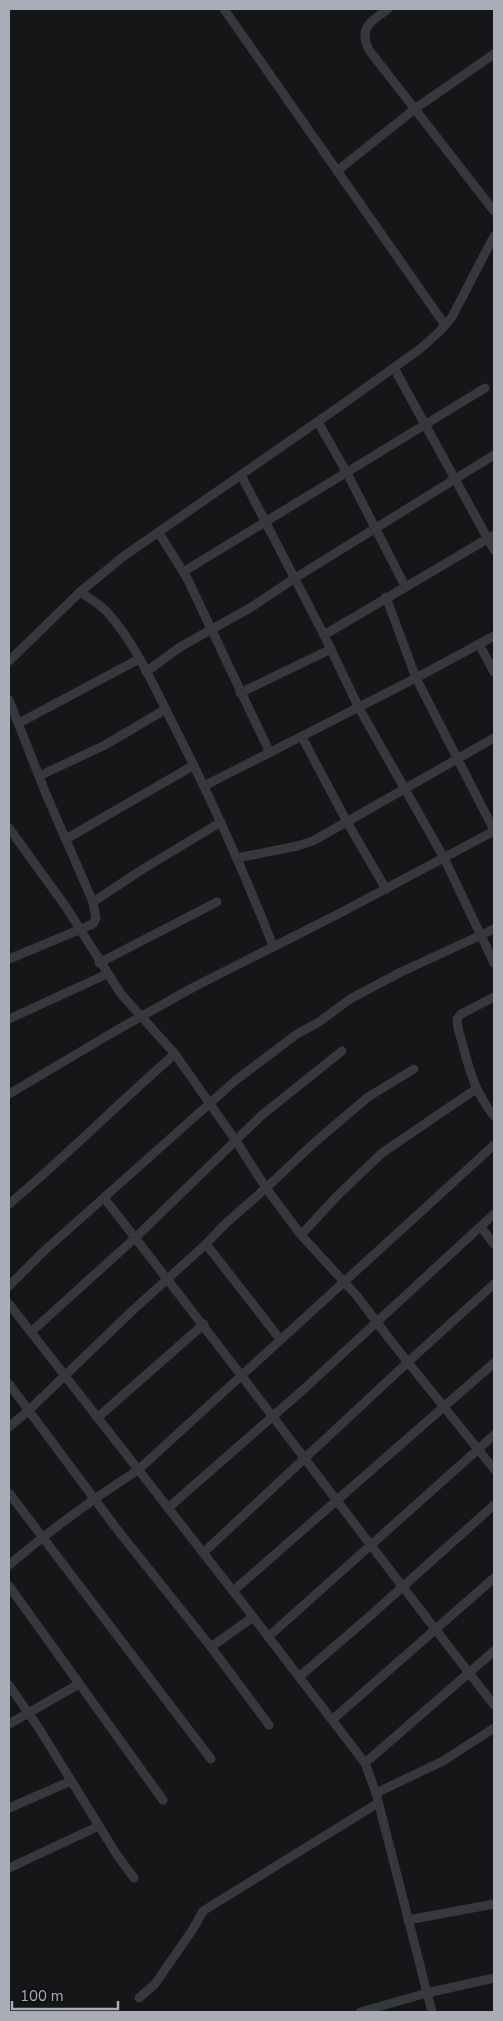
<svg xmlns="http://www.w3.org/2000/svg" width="503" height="2021" viewBox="0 0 503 2021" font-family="'Nunito Sans',sans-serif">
<rect width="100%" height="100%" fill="#161618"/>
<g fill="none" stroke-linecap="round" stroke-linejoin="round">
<g stroke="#37383d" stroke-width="9">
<polyline points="224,9 445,325"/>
<path d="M 388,9 C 371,21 358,28 369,50 L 494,211"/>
<polyline points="337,171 416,108 494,54"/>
<polyline points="394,368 494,550"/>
<polyline points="318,422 347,473 405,586"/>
<polyline points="241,475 322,631 359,708 444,858 494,963"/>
<polyline points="159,533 187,578 270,753"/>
<polyline points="183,572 485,388"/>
<path d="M 80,592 C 89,598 100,604 107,612 C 135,643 153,684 171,720 C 209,794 243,869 273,946"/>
<polyline points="386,597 416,678 494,830"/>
<polyline points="324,635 494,535"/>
<polyline points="479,644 494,672"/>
<polyline points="9,661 80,592 124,556 343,404 420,349 439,332 452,317 494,236"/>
<polyline points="146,672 180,647 250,608 295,578 494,455"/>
<polyline points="240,693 331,649"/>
<polyline points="9,700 46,794 93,902 96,918 93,924 9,959"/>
<polyline points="19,723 139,659"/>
<polyline points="302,737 347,822 386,889"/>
<polyline points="39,776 105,745 166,709"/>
<polyline points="204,786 416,678 494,636"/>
<polyline points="9,828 66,907 121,994 175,1054 236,1141 266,1188 301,1235 357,1296 394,1345 494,1469"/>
<polyline points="66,839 194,765"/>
<polyline points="237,858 297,846 313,841 494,738"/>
<polyline points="93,902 143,869 221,822"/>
<polyline points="99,963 217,902"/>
<path d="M 494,997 L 461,1014 L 457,1019 L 458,1028 C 468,1062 471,1087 494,1116"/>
<polyline points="9,1019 107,974"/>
<polyline points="9,1094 117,1030 192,988 344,911 494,831"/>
<path d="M 104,1198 C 236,1366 363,1537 494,1705"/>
<path d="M 9,1204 C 66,1157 118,1103 175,1054"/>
<polyline points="481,1227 494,1244"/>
<polyline points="301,1235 338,1195 382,1153 476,1089"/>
<polyline points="206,1244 280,1339"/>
<polyline points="9,1286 44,1251 236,1080 297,1034 319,1022 350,999 401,972 494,929"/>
<polyline points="9,1304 247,1609 365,1763 376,1793 432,2012"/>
<polyline points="31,1332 135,1238 262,1115 342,1051"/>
<polyline points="9,1384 116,1528 211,1647 269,1725"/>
<polyline points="97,1418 204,1324"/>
<polyline points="9,1427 28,1411 131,1312 206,1244 225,1224 266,1188 314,1143 368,1097 414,1069"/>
<polyline points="9,1493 211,1759"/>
<polyline points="168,1508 304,1389 494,1214"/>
<polyline points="203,1553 408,1362 494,1284"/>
<path d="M 9,1565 C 50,1530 93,1499 138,1470 L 494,1145"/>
<polyline points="9,1586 163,1800"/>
<polyline points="233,1591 494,1363"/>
<polyline points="268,1637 494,1435"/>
<polyline points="211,1647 253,1617"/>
<polyline points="299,1677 370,1616 494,1505"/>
<polyline points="9,1685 40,1730 117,1855 134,1878"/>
<polyline points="332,1720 494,1578"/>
<polyline points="9,1724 79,1684"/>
<polyline points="365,1763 494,1651"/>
<polyline points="376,1793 443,1761 494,1728"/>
<polyline points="9,1808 71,1781"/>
<polyline points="9,1868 99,1826"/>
<polyline points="408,1920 494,1904"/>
<polyline points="139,1998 155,1984 193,1929 203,1911 378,1803"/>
<polyline points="360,2012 427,1993 494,1978"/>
</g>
</g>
<rect width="503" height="2021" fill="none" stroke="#a8adb8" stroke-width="20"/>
<path d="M12 2001v8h106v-8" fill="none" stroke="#a8adb8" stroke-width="2.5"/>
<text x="20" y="2001" font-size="15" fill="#a8adb8" stroke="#111113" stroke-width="4" paint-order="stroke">100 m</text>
</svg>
